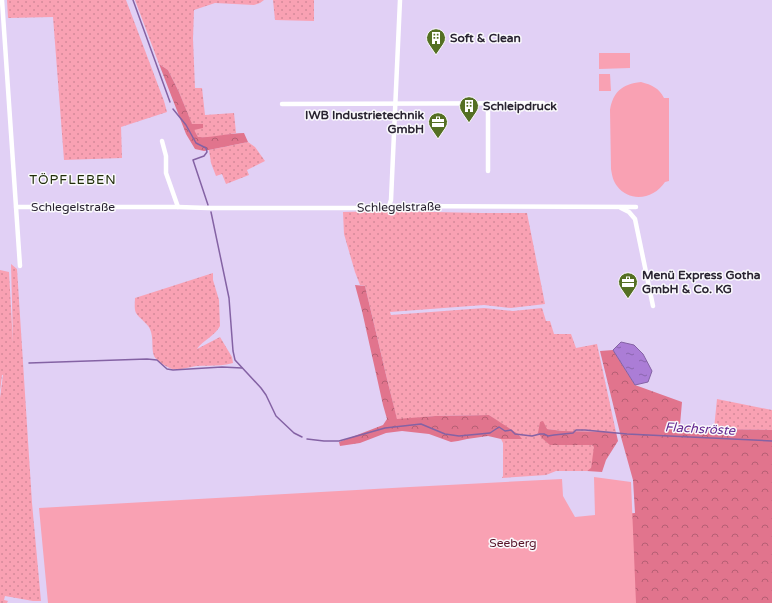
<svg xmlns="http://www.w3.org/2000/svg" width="772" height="603" viewBox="0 0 772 603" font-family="'Varela Round',sans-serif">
<defs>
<pattern id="grass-dots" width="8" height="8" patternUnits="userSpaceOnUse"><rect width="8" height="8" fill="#f9a1b3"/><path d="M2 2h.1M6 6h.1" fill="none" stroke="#d58a9a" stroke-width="1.8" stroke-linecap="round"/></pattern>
<pattern id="forest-crowns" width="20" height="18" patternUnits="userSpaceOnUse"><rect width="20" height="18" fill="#e1748d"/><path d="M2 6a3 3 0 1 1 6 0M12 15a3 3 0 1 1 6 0" fill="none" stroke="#b65f74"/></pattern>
<pattern id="water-ripples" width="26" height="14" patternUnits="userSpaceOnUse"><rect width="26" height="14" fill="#ab7dd6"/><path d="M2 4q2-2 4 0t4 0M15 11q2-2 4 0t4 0" fill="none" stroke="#8b66ae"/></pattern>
</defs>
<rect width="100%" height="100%" fill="#e1d0f5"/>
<g fill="url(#grass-dots)">
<polygon points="7,0 126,0 164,101 167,112 121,127 122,158 64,160 53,17 8,18"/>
<polygon points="135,0 264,0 260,3 254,5 215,3 194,10 193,39 195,88 202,88 205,115 234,113 236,133 210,138 198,137 193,130 192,125 179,92 168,70 159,64"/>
<polygon points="273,0 314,0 314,21 275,20"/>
<polygon points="248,142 255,147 265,161 247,170 249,175 226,184 222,174 216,176 211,163 209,150"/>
<polygon points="387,211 482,213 527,213 545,304 511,308 484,305 390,312 391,315 484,308 513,311 542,308 546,321 550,321 554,334 571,334 576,348 597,344 616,432 563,431 547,429 550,445 592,445 595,447 591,469 587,471 556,471 546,475 502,478 503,476 503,443 501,439 521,439 489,415 435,416 397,420 387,379 365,286 360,285 355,272 344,234 343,212"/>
<polygon points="11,264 17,269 32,503 41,601 33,601 5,596 4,600 8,601 7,603 0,603 0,398 3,375 2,375 0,392 0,270 9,272 13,343"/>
<path d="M 213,273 L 213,280 L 219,300 L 220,326 C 215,336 203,340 197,349 L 220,337 L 232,357 L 233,363 C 220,367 209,365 196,366 C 188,367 180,371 172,369 C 166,367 157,361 154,356 C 151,348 154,338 150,329 C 147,323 140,319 136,313 C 134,309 135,302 135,298 Z"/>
<polygon points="717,399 772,410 772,430 714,429"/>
</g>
<g fill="url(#forest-crowns)">
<path d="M 159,64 L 168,70 L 179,92 L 192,124 L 203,124 L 203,128 L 194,130 L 198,137 C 214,138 228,133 244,133 L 248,142 L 204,151 L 195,149 L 186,134 Z"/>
<polygon points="355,285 365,286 387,379 397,419 435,416 489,415 518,434 522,439 501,439 488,436 467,439 458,441 451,442 429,434 402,431 386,433 360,443 340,446 339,442 383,425 387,419 383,405 362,311"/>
<polygon points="613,350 635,385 682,402 680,425 714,429 772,430 772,603 410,603 563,519 635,513 633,480 621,437 600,351"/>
<polygon points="543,421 547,429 563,431 616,432 618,441 606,460 602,472 587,471 591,468 594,447 592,445 550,445 543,439 538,433 540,422"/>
</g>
<g fill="#f9a1b3">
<polygon points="599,53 630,53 630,68 599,69"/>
<polygon points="599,74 610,74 611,91 599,91"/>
<path d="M 641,82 C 652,85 659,88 664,98 L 669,98 L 669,181 L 665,182 C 654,199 630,203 617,186 C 613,181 612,175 611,169 L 610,110 C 613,92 622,84 641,82 Z"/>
<polygon points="594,477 631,482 636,603 48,603 39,508 410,487 562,479 563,496 575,517 595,515"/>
</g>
<polygon fill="url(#water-ripples)" stroke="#8462a4" points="621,342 634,345 643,354 652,371 648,382 635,385 613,350"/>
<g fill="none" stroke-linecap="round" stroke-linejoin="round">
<g stroke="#8462a4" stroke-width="1.5">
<polyline points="133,0 170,102"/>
<polyline points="173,109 186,125 196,143 206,148 207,152 204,156 193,160 208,205"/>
<polyline points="211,212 229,298 233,351 235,360 261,388 266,395 276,416 294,433 302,437"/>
<polyline points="29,363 147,359 157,360 167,369 173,370 222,367 242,368"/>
<polyline points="307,439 324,441 339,441 385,428 421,424 445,434 459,436 490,433 499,427 505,431 511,430 515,434 532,436 540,434 544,434 548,436 554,435 573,433 576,430 585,430 627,434 772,441"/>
</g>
<g stroke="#fff" stroke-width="4.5">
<polyline points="2,0 20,266"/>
<polyline points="488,103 488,171"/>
<polyline points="282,104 543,103"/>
<polyline points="162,141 166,156 166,173 178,207"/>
<polyline points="389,206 391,200 400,0"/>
<polyline points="16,207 178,207 208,208 383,208 389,206 636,207"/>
<polyline points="621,208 629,212 635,219 653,306"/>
</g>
</g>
<defs>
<symbol id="building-pin" viewBox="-11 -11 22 30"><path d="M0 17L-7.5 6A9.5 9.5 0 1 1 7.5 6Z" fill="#546f23" stroke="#faf9fc"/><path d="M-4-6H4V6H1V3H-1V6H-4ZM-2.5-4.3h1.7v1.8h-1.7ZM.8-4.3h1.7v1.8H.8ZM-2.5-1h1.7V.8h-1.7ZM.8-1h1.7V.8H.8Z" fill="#fff"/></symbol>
<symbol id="office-pin" viewBox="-11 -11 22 30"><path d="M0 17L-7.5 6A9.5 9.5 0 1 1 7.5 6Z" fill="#546f23" stroke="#faf9fc"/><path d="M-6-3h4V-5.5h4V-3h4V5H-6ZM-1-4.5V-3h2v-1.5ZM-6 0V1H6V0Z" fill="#fff"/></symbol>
</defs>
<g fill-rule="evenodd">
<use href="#building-pin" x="425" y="27" width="22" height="30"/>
<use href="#building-pin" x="458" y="95" width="22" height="30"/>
<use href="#office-pin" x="427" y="111" width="22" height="30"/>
<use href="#office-pin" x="617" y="271" width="22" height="30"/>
</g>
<g text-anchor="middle" stroke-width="3" stroke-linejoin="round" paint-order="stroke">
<g font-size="12" font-weight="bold" fill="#292331" stroke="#faf9fc" text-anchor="start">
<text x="450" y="42">Soft &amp; Clean</text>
<text x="483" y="110">Schleipdruck</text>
<text x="424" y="119" text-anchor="end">IWB Industrietechnik<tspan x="424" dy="14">GmbH</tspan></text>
<text x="642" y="279">Menü Express Gotha<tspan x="642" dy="14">GmbH &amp; Co. KG</tspan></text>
</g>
<g font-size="12" fill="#292331" stroke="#faf9fc">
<text x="73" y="211">Schlegelstraße</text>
<text transform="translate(399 207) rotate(-1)" y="4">Schlegelstraße</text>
</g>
<g font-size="12" fill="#571328" stroke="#faf9fc">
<text x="513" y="547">Seeberg</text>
</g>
<g font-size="13" letter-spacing="1" fill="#212e09" stroke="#faf9fc">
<text x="73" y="184">TÖPFLEBEN</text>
</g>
<g font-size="13" font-style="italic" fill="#632690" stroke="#faf9fc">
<text transform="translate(700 428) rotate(3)" y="5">Flachsröste</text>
</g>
</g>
</svg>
